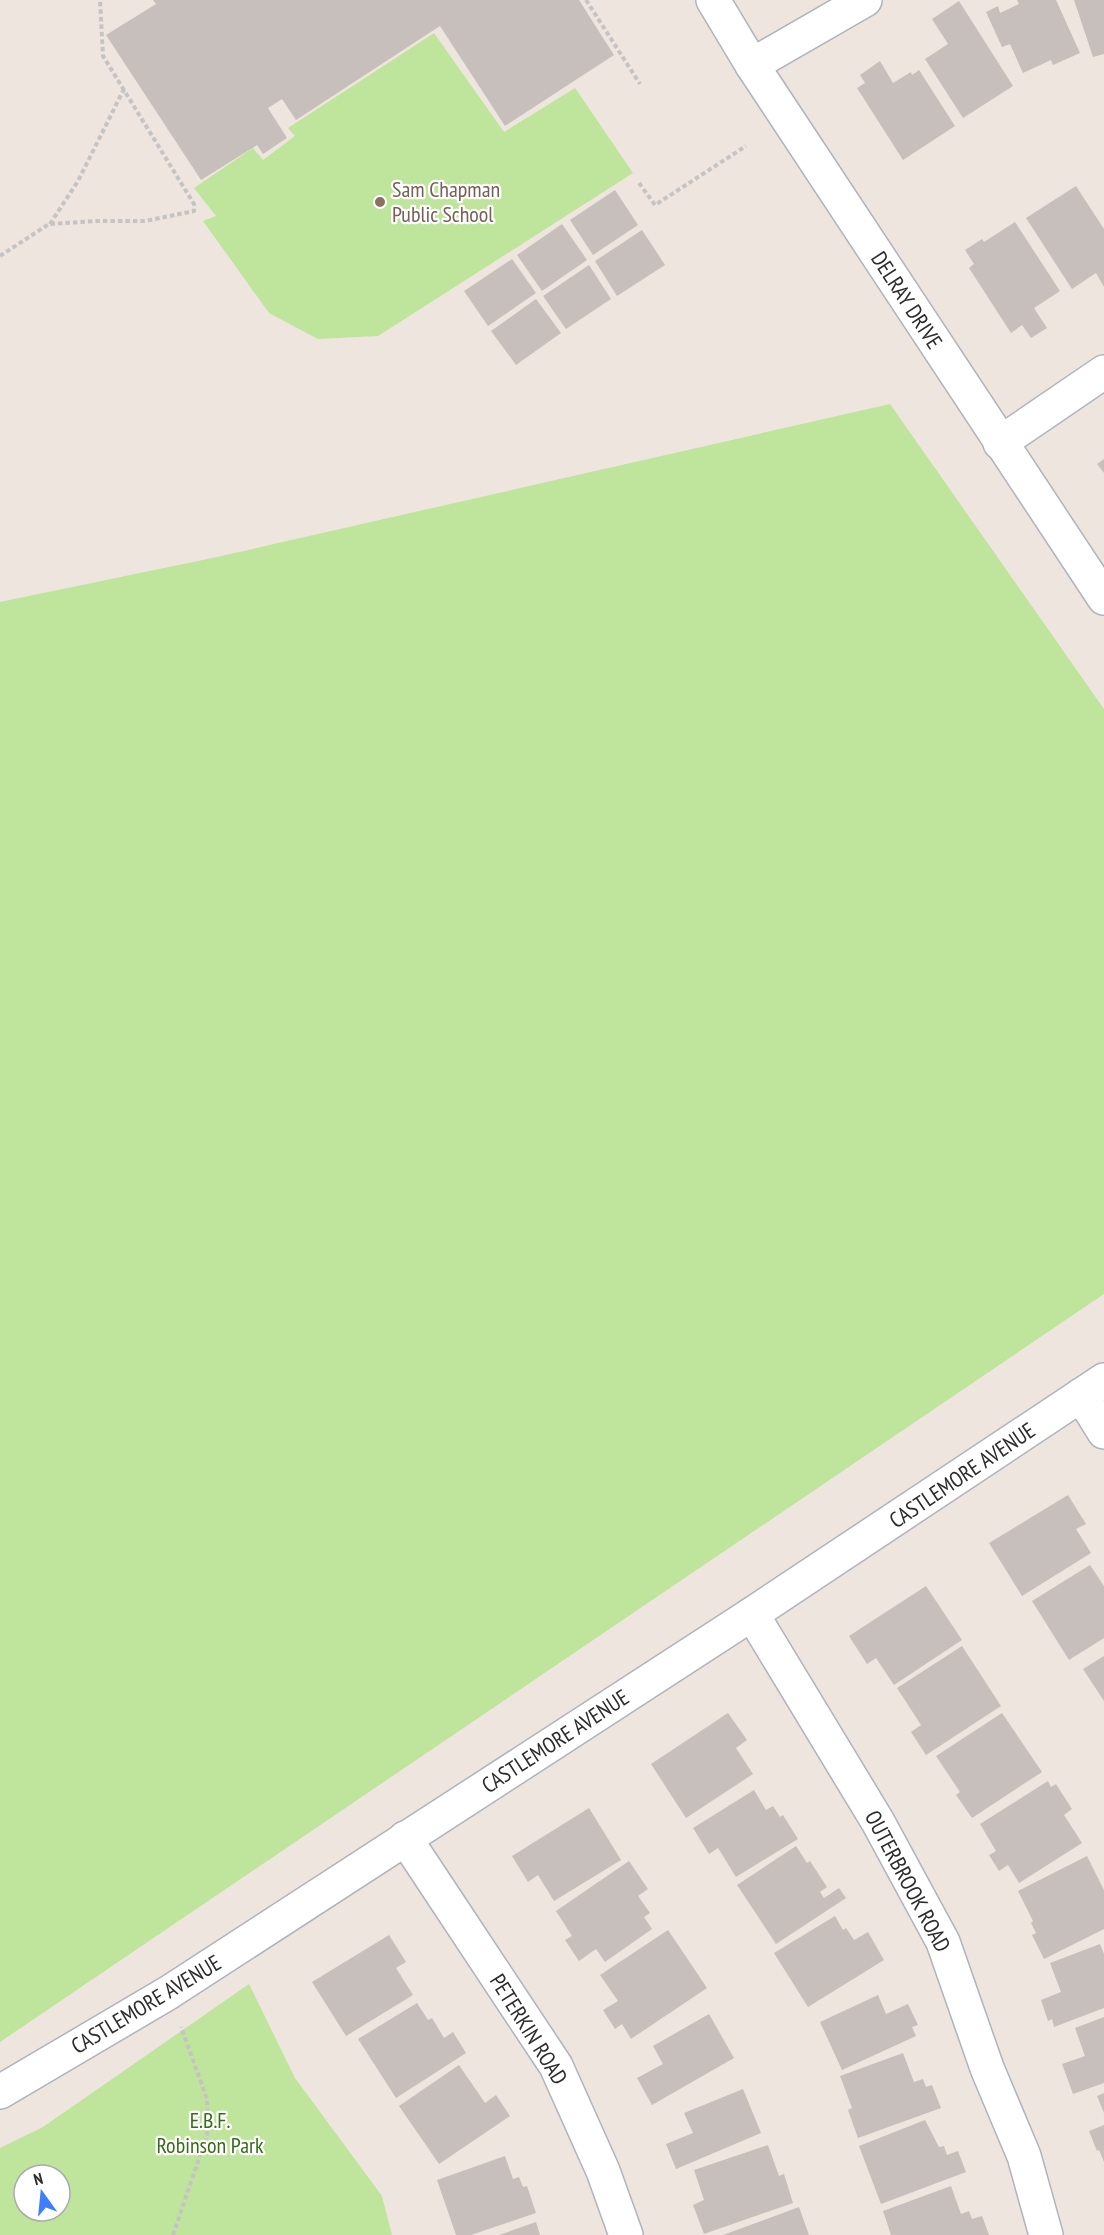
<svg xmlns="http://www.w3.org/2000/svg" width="1104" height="2235" viewBox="0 0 1104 2235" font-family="'PT Sans Narrow',sans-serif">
<rect width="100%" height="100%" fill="#eee5df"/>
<g fill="#bfe49b" fill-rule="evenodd">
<polygon points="434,33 504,132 575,88 633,173 378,336 318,339 269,313 203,221 216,216 194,188 253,148 263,160 295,136 288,128"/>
<polygon points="890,404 1104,709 1104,1294 0,2042 0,602 217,557"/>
<path d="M 249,1984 L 295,2078 L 382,2196 L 392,2235 L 0,2235 L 0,2148 L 43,2127 ZM 24,2175 L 60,2175 L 60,2211 L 24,2211 Z"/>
</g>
<g fill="#c6bfbb">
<polygon points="153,0 579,0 614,55 505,126 440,26 296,120 282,99 268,108 287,138 263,154 257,145 201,180 106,35 156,4"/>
<polygon points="1017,0 1056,0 1080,53 1053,65 1051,60 1023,73 1010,44 1002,47 986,12 998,6 1000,13 1019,4"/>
<polygon points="1074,0 1104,0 1104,54 1093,57"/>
<polygon points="959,1 1013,86 963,118 925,59 948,44 932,19"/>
<polygon points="880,61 893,83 911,72 912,75 919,70 955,126 903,160 857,88 865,83 860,75"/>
<polygon points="1076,186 1104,229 1104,287 1096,273 1072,289 1026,218"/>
<polygon points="615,190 638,225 593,255 570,220"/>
<polygon points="1015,222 1060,291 1034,308 1047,328 1031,338 1022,325 1011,333 969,268 974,264 965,250 982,239 984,242"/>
<polygon points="562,224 587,260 542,291 517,255"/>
<polygon points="642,230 665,265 617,296 595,261"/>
<polygon points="512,259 536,293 488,326 464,291"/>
<polygon points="589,265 611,299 566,329 543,296"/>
<polygon points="536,299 561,333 516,365 491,331"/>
<polygon points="1104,459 1104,473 1097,464"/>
<polygon points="1068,1495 1086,1524 1076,1529 1091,1553 1022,1596 989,1543"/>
<polygon points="1090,1565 1104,1586 1104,1638 1069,1660 1032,1601"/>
<polygon points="926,1586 962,1640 894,1685 876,1658 867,1664 849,1636"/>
<polygon points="962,1646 1001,1706 926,1755 911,1732 921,1725 897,1688"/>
<polygon points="1104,1656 1104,1701 1083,1669"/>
<polygon points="728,1713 747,1740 736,1748 753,1774 686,1818 651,1764"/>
<polygon points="1002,1713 1042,1772 972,1818 956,1795 960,1792 936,1756"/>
<polygon points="1048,1781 1051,1787 1056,1784 1072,1809 1064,1815 1082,1843 1019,1883 1008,1865 999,1871 989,1855 996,1851 980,1824"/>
<polygon points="754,1790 766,1810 773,1806 780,1817 783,1815 798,1839 736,1877 718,1848 709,1854 693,1828"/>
<polygon points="589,1808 621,1860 554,1901 538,1875 528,1882 512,1856"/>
<polygon points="796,1846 807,1863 810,1861 827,1887 820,1892 824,1898 839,1888 846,1898 776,1944 737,1885"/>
<polygon points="1087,1856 1104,1890 1104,1929 1044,1959 1032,1935 1036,1933 1031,1923 1033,1921 1018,1891"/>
<polygon points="629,1861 648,1889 638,1896 650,1913 644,1917 652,1929 605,1962 596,1949 579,1961 565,1940 572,1936 556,1911"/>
<polygon points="835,1916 843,1930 846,1928 854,1940 868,1932 884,1960 808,2007 774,1953"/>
<polygon points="668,1930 707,1988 631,2039 622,2024 615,2029 603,2010 618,2001 600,1975"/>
<polygon points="389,1935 406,1962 396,1968 413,1995 346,2036 312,1982"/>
<polygon points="1100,1944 1104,1954 1104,2008 1054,2027 1052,2019 1048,2021 1041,2000 1061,1992 1050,1963"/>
<polygon points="878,1995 886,2014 908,2004 918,2025 912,2027 916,2036 842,2070 820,2022"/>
<polygon points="417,2003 428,2020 432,2018 444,2038 453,2032 466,2053 396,2098 358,2039"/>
<polygon points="709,2014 734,2058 652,2105 637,2078 663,2064 653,2046"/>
<polygon points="1104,2017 1104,2083 1073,2094 1062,2064 1085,2056 1075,2028"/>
<polygon points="903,2053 914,2082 923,2079 926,2087 932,2085 941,2108 858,2138 848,2110 852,2108 840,2076"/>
<polygon points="459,2065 485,2103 496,2095 510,2116 439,2164 399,2106"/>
<polygon points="743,2089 761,2133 676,2169 666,2144 693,2133 684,2113"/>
<polygon points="1104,2093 1104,2113 1097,2096"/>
<polygon points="925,2120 939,2147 944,2146 947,2155 958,2151 966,2172 881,2204 859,2146"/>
<polygon points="1104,2125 1104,2162 1099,2150 1097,2151 1089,2131"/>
<polygon points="768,2145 779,2176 784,2174 793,2203 704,2234 693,2205 704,2200 694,2170"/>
<polygon points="505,2156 513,2179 519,2177 523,2187 527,2186 536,2213 471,2235 456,2235 437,2180"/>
<polygon points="951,2186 961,2214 969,2211 972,2219 982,2216 989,2235 891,2235 883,2211"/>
<polygon points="799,2207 809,2235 723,2235"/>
<polygon points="536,2222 540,2235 499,2235"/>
</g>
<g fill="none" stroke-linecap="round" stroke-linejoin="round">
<defs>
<g id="street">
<polyline points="713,0 752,65 1104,598"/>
<polyline points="752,65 865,0"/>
<polyline points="1000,443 1104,372"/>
<polyline points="1081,1395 1104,1432"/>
<polyline points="752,1614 878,1822 943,1942 987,2068 1024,2156 1046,2235"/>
<polyline points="405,1838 556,2066 603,2171 626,2235"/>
</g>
<polyline id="secondary" points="0,2092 168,1993 752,1614 1104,1380"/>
</defs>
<use href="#street" stroke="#afb3bc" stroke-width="36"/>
<use href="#secondary" stroke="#afb3bc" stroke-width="36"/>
<g stroke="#c4c4c4" stroke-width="4" stroke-dasharray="4.5 3" stroke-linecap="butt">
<polyline points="586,0 640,84"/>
<polyline points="639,183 655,205 746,146"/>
<polyline points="50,224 78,181 124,89"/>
<polyline points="0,256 49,224 95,221 145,221 194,211 194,204 103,56 100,0"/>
<polyline points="173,2235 207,2135 207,2099 181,2027"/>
</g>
<use href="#street" stroke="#fff" stroke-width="33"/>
<use href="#secondary" stroke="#fff" stroke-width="33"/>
</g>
<circle fill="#8d6e63" stroke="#fff" stroke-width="2" cx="380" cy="202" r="6"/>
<g text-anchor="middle" stroke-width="4.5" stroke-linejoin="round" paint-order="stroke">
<g font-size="22" fill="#785e54" stroke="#fff" text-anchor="start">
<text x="392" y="197">Sam Chapman<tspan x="392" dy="25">Public School</tspan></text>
</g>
<g font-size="22" fill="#2c2c2c" stroke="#fff">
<text transform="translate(907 300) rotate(57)" y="8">DELRAY DRIVE</text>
<text transform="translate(962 1475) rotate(-34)" y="8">CASTLEMORE AVENUE</text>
<text transform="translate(555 1741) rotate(-33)" y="8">CASTLEMORE AVENUE</text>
<text transform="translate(908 1881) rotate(62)" y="8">OUTERBROOK ROAD</text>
<text transform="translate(146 2004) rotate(-31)" y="8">CASTLEMORE AVENUE</text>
<text transform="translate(529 2029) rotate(58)" y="8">PETERKIN ROAD</text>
</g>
<g font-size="22" fill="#376b1a" stroke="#fff">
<text x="210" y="2128">E.B.F.<tspan x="210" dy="25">Robinson Park</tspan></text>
</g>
</g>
<g transform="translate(42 2193) rotate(345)"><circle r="28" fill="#ffffff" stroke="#ababab" stroke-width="1.5"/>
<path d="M0-4.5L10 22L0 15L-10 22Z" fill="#3f7ffa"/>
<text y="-9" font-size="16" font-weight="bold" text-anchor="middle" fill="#2c2c2c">N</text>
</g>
</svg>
